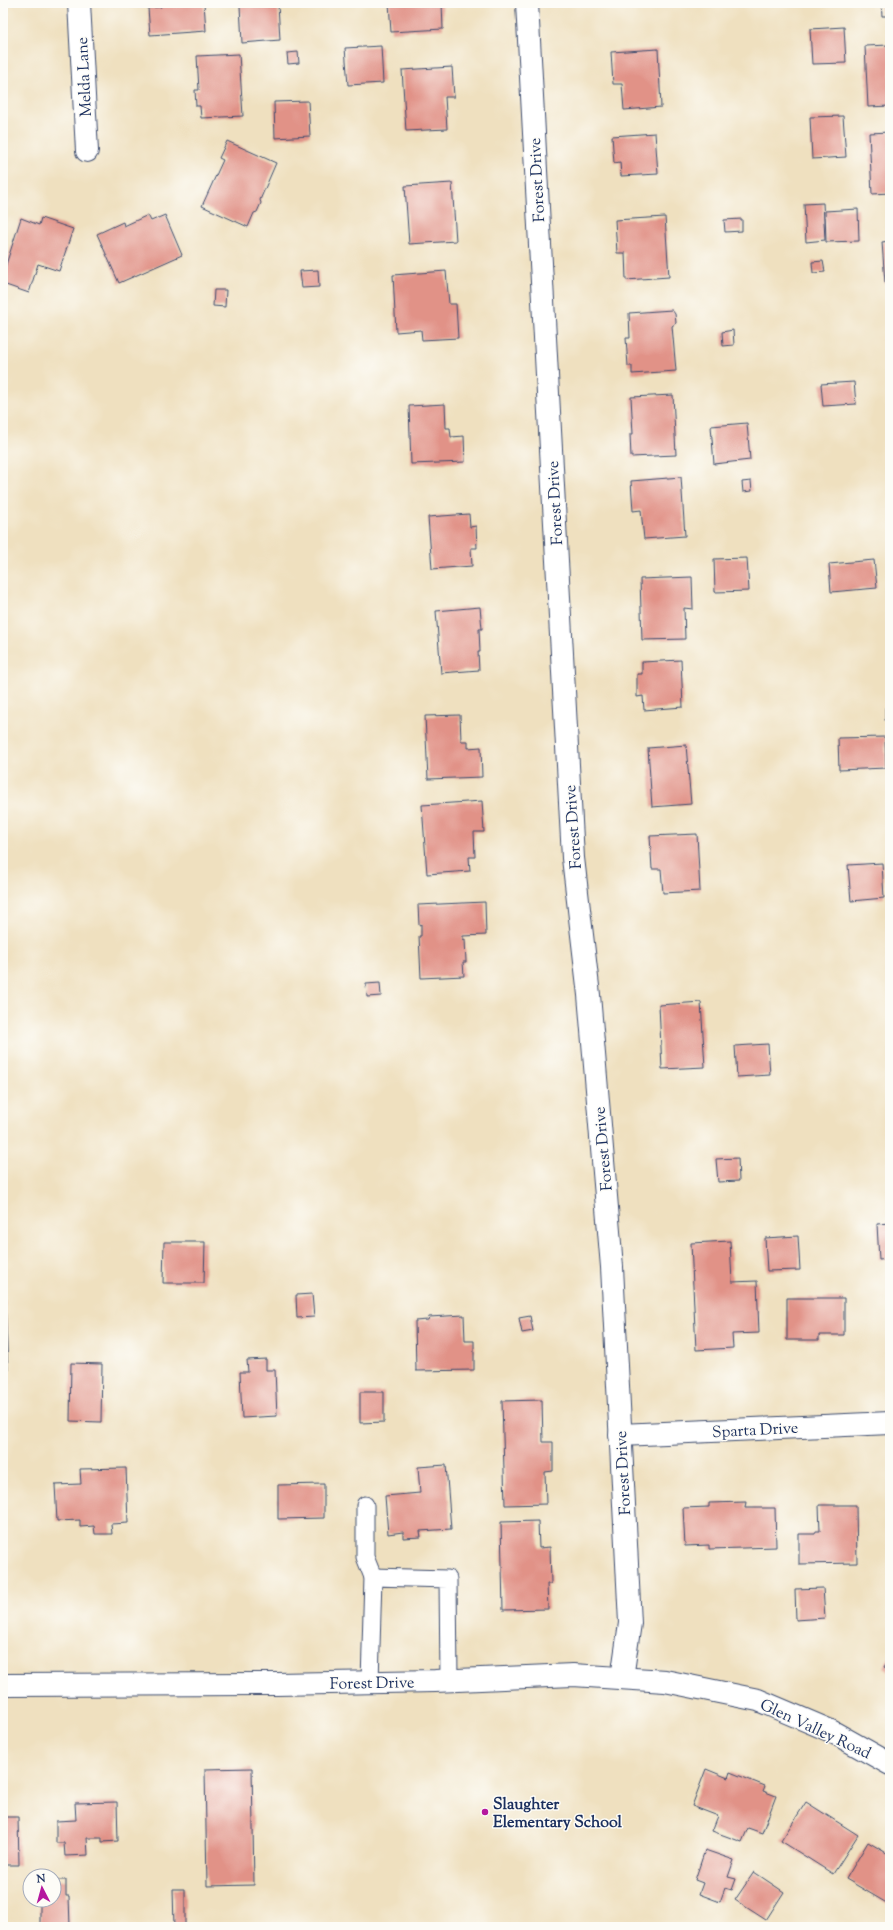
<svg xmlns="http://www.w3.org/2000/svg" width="893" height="1930" viewBox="0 0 893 1930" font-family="'Sorts Mill Goudy',serif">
<rect width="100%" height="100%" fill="#fdfcf7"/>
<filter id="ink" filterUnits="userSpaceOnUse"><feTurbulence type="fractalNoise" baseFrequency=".025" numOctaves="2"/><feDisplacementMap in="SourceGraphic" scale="8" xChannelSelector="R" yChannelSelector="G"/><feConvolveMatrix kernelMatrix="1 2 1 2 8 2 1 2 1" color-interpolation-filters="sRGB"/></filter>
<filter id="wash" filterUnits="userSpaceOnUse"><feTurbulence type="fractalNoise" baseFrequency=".012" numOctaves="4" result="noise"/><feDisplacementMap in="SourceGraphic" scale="16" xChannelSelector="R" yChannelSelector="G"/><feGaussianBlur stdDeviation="0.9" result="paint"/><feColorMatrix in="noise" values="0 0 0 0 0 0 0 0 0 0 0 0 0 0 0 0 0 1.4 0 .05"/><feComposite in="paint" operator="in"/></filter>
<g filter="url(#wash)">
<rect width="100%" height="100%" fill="#efe0bf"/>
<g id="blocks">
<g fill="#e19287">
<polygon points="161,3 204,3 206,31 150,35 148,8 161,7"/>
<polygon points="389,3 442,3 443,29 391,32"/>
<polygon points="881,3 890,3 890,16 882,16"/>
<polygon points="278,4 280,40 242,43 240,6"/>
<polygon points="844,27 846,63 812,64 810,29"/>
<polygon points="890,45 890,106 868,107 865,46"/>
<polygon points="381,46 383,83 348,85 345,48"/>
<polygon points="658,49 661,107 624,110 622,84 613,84 611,52"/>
<polygon points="298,52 299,63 288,64 287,53"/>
<polygon points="239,54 243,116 201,118 200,106 196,106 195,90 199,90 197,56"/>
<polygon points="452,67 454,97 445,97 447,129 406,131 402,70"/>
<polygon points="308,101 310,136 275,138 274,102"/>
<polygon points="843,116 846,157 812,159 810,117"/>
<polygon points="890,132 890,193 872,194 869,133"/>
<polygon points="655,133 658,174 621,176 620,162 614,163 612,136"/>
<polygon points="227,141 276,163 260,200 261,203 257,212 254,213 248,227 202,206 223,160 219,158"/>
<polygon points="452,183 456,241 409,244 405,186"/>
<polygon points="823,203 825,240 806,242 804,204"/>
<polygon points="858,209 859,241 826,242 825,211"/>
<polygon points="148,215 151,221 165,215 182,255 119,283 97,234 123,222 124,226"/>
<polygon points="665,217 669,277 626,280 625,253 617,253 615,220"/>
<polygon points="887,217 890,217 890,283 885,283 882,242 889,241"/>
<polygon points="21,218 39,225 41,218 73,229 59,271 38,264 29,293 3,284 3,274"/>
<polygon points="742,219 742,231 725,232 724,220"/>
<polygon points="823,261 825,272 813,273 812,262"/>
<polygon points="318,270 319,287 302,288 300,271"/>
<polygon points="446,271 449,304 456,304 458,338 422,340 421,330 396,332 393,275"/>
<polygon points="214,290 226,290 225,307 213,306"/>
<polygon points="672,310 675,314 676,323 672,326 676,371 632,374 632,366 628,366 626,338 630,338 629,313"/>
<polygon points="733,330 734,345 723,346 722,332"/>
<polygon points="854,382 856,404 823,406 821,384"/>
<polygon points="673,395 676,455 631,457 630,434 633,434 631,397"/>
<polygon points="445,404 446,428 450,428 451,437 464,436 465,462 411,464 409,406"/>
<polygon points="747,423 750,460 714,464 711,426"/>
<polygon points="681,477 685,536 644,539 641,510 633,511 631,481"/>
<polygon points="751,481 752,491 743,492 742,482"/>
<polygon points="469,514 470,527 476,526 477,548 471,548 472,566 432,569 428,517"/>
<polygon points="747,558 749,591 715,592 714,559"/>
<polygon points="874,560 877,588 831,592 829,564"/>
<polygon points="692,577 693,609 684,608 685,639 642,640 640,579"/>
<polygon points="480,607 482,629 479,629 480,652 478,652 479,670 441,673 436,611"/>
<polygon points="681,660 683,707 644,710 643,696 637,697 637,674 642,674 642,662"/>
<rect x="885" y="708" width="5" height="12"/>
<polygon points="460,715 461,741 468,741 468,748 481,747 482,777 428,779 425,716"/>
<polygon points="885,737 886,768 839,770 838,738"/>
<polygon points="686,745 691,804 652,807 648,748"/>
<polygon points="482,801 484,832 474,832 475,857 469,857 470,871 427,874 422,805"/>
<polygon points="697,834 700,891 663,893 661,869 652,869 650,836"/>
<polygon points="882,863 884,898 851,901 848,865"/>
<polygon points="485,902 486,935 463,936 463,940 465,939 466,962 463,962 464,976 421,978 419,936 421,936 421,924 419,925 418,905"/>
<polygon points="380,983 381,996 367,997 366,984"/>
<polygon points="701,1002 705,1067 662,1069 659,1005"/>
<polygon points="768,1044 770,1075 737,1077 735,1046"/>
<polygon points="738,1158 739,1181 718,1182 716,1159"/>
<polygon points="890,1223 890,1259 879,1260 877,1224"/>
<polygon points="798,1236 800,1270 767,1271 765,1238"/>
<polygon points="730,1241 732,1282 757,1281 759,1333 732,1334 733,1348 696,1350 691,1243"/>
<polygon points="164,1242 205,1242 204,1283 163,1283"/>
<polygon points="312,1294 314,1317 297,1318 296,1295"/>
<polygon points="787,1298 844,1298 844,1335 819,1335 819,1340 787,1340"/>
<polygon points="3,1300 5,1300 8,1370 3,1371"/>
<polygon points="464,1315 465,1341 474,1341 474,1370 416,1371 415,1321 428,1320 429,1317"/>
<polygon points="530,1316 533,1331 522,1333 519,1318"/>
<polygon points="266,1359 266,1370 275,1370 277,1416 242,1418 240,1372 248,1372 247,1360"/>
<polygon points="71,1363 102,1364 101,1422 70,1421"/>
<polygon points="360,1392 384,1392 384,1422 360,1423"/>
<polygon points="542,1400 543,1442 553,1442 553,1471 545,1472 546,1504 505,1505 502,1401"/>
<polygon points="446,1465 451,1529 420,1531 421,1537 403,1538 403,1532 388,1534 385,1496 420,1493 418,1467"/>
<polygon points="126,1468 128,1523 111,1524 112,1534 95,1534 94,1526 80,1527 80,1520 57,1521 55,1485 81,1484 80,1469"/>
<polygon points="324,1484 324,1518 278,1519 278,1485"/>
<polygon points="888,1500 890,1500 890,1544 889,1544"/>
<polygon points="746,1502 745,1508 775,1508 776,1547 709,1549 709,1545 685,1546 683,1508 709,1507 709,1503"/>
<polygon points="819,1505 856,1505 857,1563 799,1564 799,1534 815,1534 816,1531 820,1531"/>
<polygon points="538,1521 539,1548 550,1547 551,1584 547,1584 548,1609 503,1610 501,1522"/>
<polygon points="823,1588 825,1618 796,1620 795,1589"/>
<polygon points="890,1657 890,1671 884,1667"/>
<polygon points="252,1768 254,1885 207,1886 205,1769"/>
<polygon points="706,1769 728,1778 730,1772 765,1786 763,1791 776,1796 762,1833 748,1828 742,1842 712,1831 718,1816 692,1806"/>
<polygon points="117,1802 118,1841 102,1842 102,1838 87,1838 88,1855 65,1856 64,1843 56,1843 56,1821 76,1820 75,1803"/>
<polygon points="806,1802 858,1835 833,1874 781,1841"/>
<polygon points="3,1817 18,1817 19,1865 3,1865"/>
<polygon points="868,1842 890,1855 890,1905 846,1879"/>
<polygon points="705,1850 734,1860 728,1877 736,1879 732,1890 725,1888 720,1902 699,1894 703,1883 695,1880"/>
<polygon points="754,1872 784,1892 766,1920 735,1900"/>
<polygon points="54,1880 66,1880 66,1896 69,1896 70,1927 40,1927 40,1900 54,1900"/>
<polygon points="173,1889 185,1889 185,1927 174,1927"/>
</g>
</g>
</g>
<g filter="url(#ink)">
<use href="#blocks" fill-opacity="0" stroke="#3b4a6d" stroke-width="1"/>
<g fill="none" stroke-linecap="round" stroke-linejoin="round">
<defs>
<g id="lane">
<polyline points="365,1505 365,1557 373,1577"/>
<polyline points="370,1682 373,1577 448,1579 449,1680"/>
</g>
<g id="street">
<polyline points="79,3 87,151"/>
<polyline points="527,3 573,858 589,995 612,1267 630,1623 622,1678"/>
<polyline points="620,1435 890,1423"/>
<polyline points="3,1685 277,1684 435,1681 573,1675 665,1681 758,1700 831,1731 890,1764"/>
</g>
</defs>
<use href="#lane" stroke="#3b4a6d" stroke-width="19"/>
<use href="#street" stroke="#3b4a6d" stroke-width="24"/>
<use href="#lane" stroke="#fff" stroke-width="17"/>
<use href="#street" stroke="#fff" stroke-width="22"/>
</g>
</g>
<circle fill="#b5179e" stroke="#fdfcf7" stroke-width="1.5" cx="485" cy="1812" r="4"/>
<g text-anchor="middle" stroke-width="3" stroke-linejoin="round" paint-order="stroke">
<g font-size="16" fill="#1b2f5e" stroke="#fdfcf7">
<text transform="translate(83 77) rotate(-93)" y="6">Melda Lane</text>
<text transform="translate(536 180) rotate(-93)" y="6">Forest Drive</text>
<text transform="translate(554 503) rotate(-93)" y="6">Forest Drive</text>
<text transform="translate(572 827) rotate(-94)" y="6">Forest Drive</text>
<text transform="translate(602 1149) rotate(-95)" y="6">Forest Drive</text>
<text transform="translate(755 1429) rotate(-3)" y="6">Sparta Drive</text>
<text transform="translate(622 1473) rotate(-93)" y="6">Forest Drive</text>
<text transform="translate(372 1682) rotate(-1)" y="6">Forest Drive</text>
<text transform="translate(816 1728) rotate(25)" y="6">Glen Valley Road</text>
</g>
<g font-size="16" font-weight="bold" fill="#1b2f5e" stroke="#fdfcf7" text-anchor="start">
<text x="493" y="1809">Slaughter<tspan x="493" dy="18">Elementary School</tspan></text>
</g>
</g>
<rect width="893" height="1930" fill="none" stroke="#fdfcf7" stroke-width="16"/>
<g transform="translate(42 1888) rotate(354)"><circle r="19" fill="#fdfcf7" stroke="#a3aaba"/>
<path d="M0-3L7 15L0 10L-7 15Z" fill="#b5179e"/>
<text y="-6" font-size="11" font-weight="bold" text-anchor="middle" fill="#1b2f5e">N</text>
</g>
</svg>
